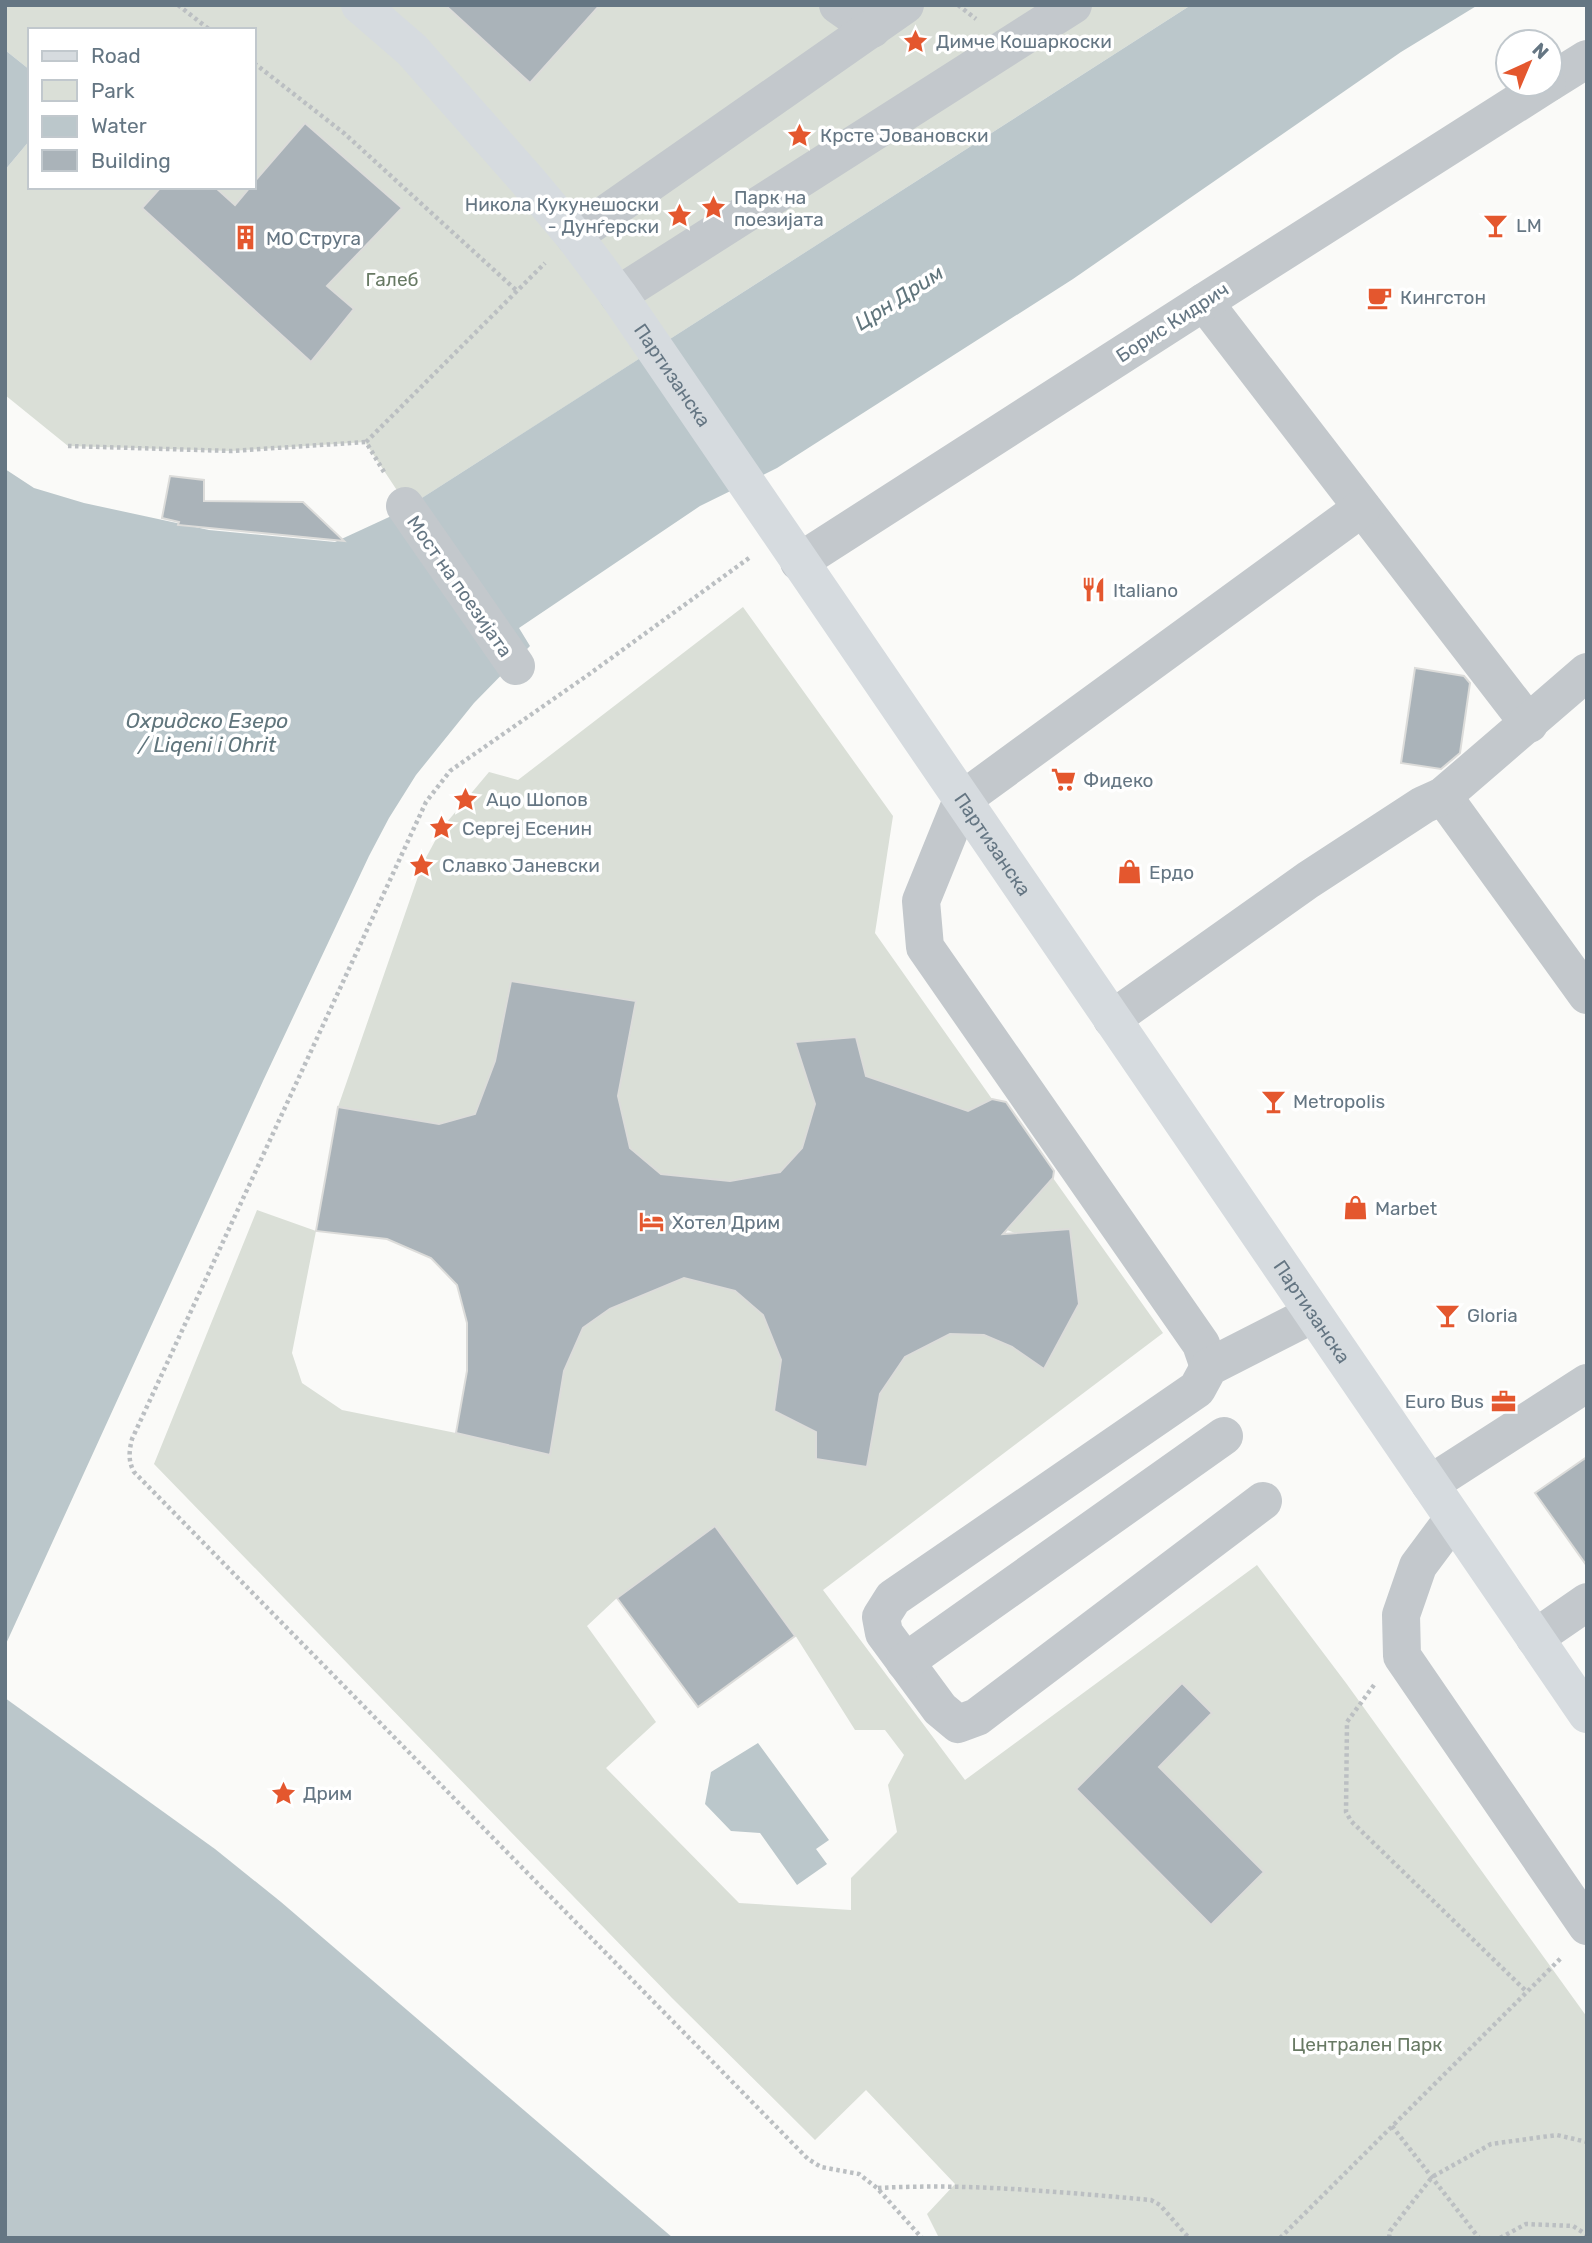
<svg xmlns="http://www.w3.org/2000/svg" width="1592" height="2243" viewBox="0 0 1592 2243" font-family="Rubik,sans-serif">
<rect width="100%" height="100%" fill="#fafaf8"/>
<g fill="#dadfd7" fill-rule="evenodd">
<polygon points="5,5 1191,5 408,507 365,442 231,451 68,446 5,395 5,170 30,140 30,187 254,187 254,30 30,30 30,70 5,50"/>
<polygon points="743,607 893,816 875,933 992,1099 966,1112 866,1076 795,1042 815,1104 802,1148 780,1172 730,1181 661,1174 630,1148 618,1096 511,982 495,1061 475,1114 439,1124 338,1107 422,865 442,828 489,772 518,780"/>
<path d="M 1053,1178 L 1163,1333 L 823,1590 L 965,1780 L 1257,1565 L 1346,1683 L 1587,2017 L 1587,2238 L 939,2238 L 927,2214 L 955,2184 L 866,2090 L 815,2140 L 672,1998 L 154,1464 L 257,1210 L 316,1231 L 292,1353 L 302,1383 L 342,1410 L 456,1433 L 550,1454 L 564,1371 L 583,1328 L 610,1309 L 684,1278 L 735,1291 L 763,1315 L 781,1360 L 774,1411 L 816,1432 L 816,1459 L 867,1467 L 880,1394 L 905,1357 L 950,1334 L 984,1335 L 1012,1347 L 1044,1369 L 1079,1304 L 1070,1229 L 1015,1233 L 969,1216 C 1012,1210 1023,1212 1053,1178 ZM 715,1527 L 795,1635 L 855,1730 L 885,1730 L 904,1755 L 888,1785 L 897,1832 L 851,1878 L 851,1910 L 739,1903 L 606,1768 L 656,1722 L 587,1626 L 618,1597 ZM 1182,1683 L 1159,1767 L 1263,1872 L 1212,1924 L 1076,1789 Z"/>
</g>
<g fill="#bbc7cb">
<polygon points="1191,5 1478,5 1401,52 1073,279 777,468 700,506 519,628 530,646 474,703 416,775 389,818 369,856 263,1081 5,1646 5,469 34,488 84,503 209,530 335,542 400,512"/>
<polygon points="5,50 30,70 30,140 5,170"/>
<polygon points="5,1698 215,1849 281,1902 673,2238 5,2238"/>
<polygon points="758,1743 829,1840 816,1849 827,1864 797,1885 760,1833 731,1831 705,1804 711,1772"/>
</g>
<g fill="#aab3b9" stroke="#dcdcda" stroke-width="2">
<polygon points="445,5 600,5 530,83"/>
<polygon points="305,123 402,208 327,286 354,309 311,362 142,208 161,187 215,187 235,205 250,187 254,187 254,182"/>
<polygon points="170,476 204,480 204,501 303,502 344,541 178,525 179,522 162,518"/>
<polygon points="1415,668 1464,676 1470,683 1460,753 1441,769 1401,763"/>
<polygon points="511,981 636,1001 618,1096 630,1148 661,1174 730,1181 780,1172 802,1148 815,1104 795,1042 856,1037 866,1076 968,1111 992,1099 1006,1102 1054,1171 1053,1178 1003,1234 1070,1229 1079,1304 1044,1369 1012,1347 984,1335 950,1334 905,1357 880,1394 867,1467 816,1459 816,1432 774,1411 781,1360 763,1315 735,1291 684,1278 610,1309 583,1328 564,1371 550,1455 456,1433 467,1371 467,1323 457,1285 431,1258 387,1239 316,1231 338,1107 439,1124 475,1114 495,1061"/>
<polygon points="1587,1457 1587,1566 1535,1493"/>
<polygon points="715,1526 795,1636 698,1707 617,1598"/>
<polygon points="1182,1683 1212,1713 1159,1767 1264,1872 1211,1925 1076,1789"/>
</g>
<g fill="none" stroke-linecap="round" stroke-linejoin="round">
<g stroke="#bbbfc2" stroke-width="4.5" stroke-dasharray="3.5 3.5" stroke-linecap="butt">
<polyline points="178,5 210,30"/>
<polyline points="958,5 976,19"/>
<polyline points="254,63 345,134 517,291"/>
<polyline points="68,446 231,451 366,442"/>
<polyline points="384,472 366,442 545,263"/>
<path d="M 749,558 L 588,675 L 450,771 L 426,802 L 132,1439 C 129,1451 128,1461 134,1472 L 808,2159 L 821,2167 L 859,2174 L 877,2188 L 922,2238"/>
<polyline points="1374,1685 1347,1722 1346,1812 1351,1821 1527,1992"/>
<polyline points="1392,2126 1479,2238"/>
<path d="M 878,2188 C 969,2183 1061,2192 1151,2200 L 1160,2205 L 1189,2238"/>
<polyline points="1280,2238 1561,1958"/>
<polyline points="1389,2238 1390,2231 1432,2177 1491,2144 1557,2135 1587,2142"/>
<polyline points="1500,2238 1526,2224 1573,2226 1587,2235"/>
</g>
<g stroke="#c3c8cc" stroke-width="38">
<polyline points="838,5 872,29"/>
<polyline points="1550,82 1587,59"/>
<polyline points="574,236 905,5"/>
<polyline points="618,295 1073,5"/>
<polyline points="1204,302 1529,724"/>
<polyline points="405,506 516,666"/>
<polyline points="799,562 1204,302 1547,84"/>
<polyline points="1443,796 1587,995"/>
<polyline points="1112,1019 1308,880 1423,805 1443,796 1587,672"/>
<polyline points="1209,1367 1201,1344 925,947 921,901 962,800 1362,508"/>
<polyline points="1430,1484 1587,1383"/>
<polyline points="1263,1501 977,1717 958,1724 940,1709 884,1633 881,1617 893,1598 1197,1389 1209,1367 1313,1314"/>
<polyline points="1453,1519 1418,1566 1401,1615 1402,1656 1587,1926"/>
<polyline points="1535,1638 1587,1602"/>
<polyline points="905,1662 1224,1436"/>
</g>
<path stroke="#d6dbdf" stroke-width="38" id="s1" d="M 360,5 L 412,50 L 527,180 L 574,236 L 618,295 L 1587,1714"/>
</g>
<defs>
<symbol id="sight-bare" viewBox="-9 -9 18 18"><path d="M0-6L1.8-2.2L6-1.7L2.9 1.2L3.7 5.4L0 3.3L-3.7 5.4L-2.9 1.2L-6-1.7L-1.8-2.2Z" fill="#e4572e" stroke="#fff" stroke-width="2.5" paint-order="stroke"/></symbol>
<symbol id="bar-bare" viewBox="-9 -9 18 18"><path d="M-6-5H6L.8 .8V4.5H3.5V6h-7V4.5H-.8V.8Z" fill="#e4572e" stroke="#fff" stroke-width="2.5" paint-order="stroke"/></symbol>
<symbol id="building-bare" viewBox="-9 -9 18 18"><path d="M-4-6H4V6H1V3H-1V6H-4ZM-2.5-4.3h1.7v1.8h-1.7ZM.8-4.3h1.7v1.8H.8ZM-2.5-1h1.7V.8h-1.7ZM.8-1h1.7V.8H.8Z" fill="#e4572e" stroke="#fff" stroke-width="2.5" paint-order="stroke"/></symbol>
<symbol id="cafe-bare" viewBox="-9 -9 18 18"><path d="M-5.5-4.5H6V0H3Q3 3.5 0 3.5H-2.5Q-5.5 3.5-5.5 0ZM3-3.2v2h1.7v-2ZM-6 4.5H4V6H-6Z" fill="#e4572e" stroke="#fff" stroke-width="2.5" paint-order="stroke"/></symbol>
<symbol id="restaurant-bare" viewBox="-9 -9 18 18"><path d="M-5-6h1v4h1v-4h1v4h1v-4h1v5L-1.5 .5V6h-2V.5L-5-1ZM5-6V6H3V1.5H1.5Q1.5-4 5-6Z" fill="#e4572e" stroke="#fff" stroke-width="2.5" paint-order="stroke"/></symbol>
<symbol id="supermarket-bare" viewBox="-9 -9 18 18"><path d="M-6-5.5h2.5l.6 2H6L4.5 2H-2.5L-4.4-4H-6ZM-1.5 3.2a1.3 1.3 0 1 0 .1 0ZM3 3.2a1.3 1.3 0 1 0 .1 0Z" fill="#e4572e" stroke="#fff" stroke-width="2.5" paint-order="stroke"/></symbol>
<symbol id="shop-bare" viewBox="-9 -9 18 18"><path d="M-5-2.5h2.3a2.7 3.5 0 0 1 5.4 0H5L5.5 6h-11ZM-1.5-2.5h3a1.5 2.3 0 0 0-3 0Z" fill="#e4572e" stroke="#fff" stroke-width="2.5" paint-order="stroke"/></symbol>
<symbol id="hotel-bare" viewBox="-9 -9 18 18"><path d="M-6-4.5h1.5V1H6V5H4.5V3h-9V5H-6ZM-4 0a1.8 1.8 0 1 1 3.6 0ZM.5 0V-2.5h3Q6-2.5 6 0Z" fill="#e4572e" stroke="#fff" stroke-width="2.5" paint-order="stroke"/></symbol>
<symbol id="office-bare" viewBox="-9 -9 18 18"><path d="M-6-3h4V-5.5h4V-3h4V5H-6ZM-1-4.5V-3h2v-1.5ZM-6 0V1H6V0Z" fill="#e4572e" stroke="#fff" stroke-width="2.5" paint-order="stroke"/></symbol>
</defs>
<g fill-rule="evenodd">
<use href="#sight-bare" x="898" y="24" width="35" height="35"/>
<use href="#sight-bare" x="782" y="118" width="35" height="35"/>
<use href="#sight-bare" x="696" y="190" width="35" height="35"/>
<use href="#sight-bare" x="662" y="198" width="35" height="35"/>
<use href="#bar-bare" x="1478" y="208" width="35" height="35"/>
<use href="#building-bare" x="228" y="220" width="35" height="35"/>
<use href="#cafe-bare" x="1362" y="280" width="35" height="35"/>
<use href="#restaurant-bare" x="1076" y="572" width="35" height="35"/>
<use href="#supermarket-bare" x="1046" y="762" width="35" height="35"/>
<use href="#sight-bare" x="448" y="782" width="35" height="35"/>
<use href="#sight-bare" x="424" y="810" width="35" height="35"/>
<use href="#sight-bare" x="404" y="848" width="35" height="35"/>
<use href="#shop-bare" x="1112" y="854" width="35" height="35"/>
<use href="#bar-bare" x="1256" y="1084" width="35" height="35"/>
<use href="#shop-bare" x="1338" y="1190" width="35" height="35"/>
<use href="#hotel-bare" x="634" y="1204" width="35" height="35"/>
<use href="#bar-bare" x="1430" y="1298" width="35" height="35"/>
<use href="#office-bare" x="1486" y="1384" width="35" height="35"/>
<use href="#sight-bare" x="266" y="1776" width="35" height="35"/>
</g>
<g text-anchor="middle" stroke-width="7" stroke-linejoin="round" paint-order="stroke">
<g font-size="19" fill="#657683" stroke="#fff" text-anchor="start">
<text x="936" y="48">Димче Кошаркоски</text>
<text x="820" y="142">Крсте Јовановски</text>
<text x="734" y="204">Парк на<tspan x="734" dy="22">поезијата</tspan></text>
<text x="659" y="211" text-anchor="end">Никола Кукунешоски<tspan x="659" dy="22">- Дунѓерски</tspan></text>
<text x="1516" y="232">LM</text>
<text x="266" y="245">МО Струга</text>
<text x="1400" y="304">Кингстон</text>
<text x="1113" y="597">Italiano</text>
<text x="1083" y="787">Фидеко</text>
<text x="486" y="806">Ацо Шопов</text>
<text x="462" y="835">Сергеј Есенин</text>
<text x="442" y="872">Славко Јаневски</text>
<text x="1149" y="879">Ердо</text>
<text x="1293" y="1108">Metropolis</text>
<text x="1375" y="1215">Marbet</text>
<text x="672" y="1229">Хотел Дрим</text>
<text x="1467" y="1322">Gloria</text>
<text x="1484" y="1408" text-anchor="end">Euro Bus</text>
<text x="303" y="1800">Дрим</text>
</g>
<g font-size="19" fill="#687a64" stroke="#fff">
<text x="392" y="286">Галеб</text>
<text x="1367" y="2051">Централен Парк</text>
</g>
<g font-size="19" fill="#657683" stroke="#fff">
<text transform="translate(1172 322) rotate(-33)" y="7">Борис Кидрич</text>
<text dy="7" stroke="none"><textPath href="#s1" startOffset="486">Партизанска</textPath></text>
<text transform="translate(460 586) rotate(55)" y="7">Мост на поезијата</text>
<text dy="7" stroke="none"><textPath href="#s1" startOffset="1054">Партизанска</textPath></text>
<text dy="7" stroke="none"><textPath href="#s1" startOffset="1620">Партизанска</textPath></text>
</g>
<g font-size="21" font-style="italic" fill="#60757c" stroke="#fff">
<text transform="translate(899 298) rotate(-33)" y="7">Црн Дрим</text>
<text x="207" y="728">Охридско Езеро<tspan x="207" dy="24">/ Liqeni i Ohrit</tspan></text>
</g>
</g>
<rect width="1592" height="2243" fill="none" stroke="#657683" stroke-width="14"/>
<rect x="28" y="28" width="228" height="161" fill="#ffffff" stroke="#c1c8cd" stroke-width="2"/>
<rect x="42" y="51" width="35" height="10" fill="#d6dbdf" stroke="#c1c8cd" stroke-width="2"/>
<text x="91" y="63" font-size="21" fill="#657683">Road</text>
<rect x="42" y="80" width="35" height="21" fill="#dadfd7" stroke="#c1c8cd" stroke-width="2"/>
<text x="91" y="98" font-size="21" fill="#657683">Park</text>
<rect x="42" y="116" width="35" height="21" fill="#bbc7cb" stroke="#c1c8cd" stroke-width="2"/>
<text x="91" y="133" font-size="21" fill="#657683">Water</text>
<rect x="42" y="150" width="35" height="21" fill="#aab3b9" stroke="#c1c8cd" stroke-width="2"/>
<text x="91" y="168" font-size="21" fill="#657683">Building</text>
<g transform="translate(1529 63) rotate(44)"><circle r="33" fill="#ffffff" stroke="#c1c8cd" stroke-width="2"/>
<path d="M0-5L12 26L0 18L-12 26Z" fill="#e4572e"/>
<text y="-10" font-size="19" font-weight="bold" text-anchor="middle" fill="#657683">N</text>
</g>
</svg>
